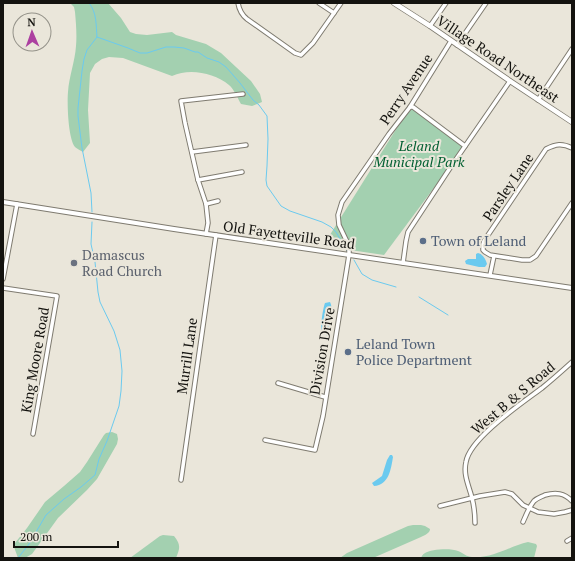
<svg xmlns="http://www.w3.org/2000/svg" width="575" height="561" viewBox="0 0 575 561" font-family="'PT Serif',serif">
<rect width="100%" height="100%" fill="#eae6da"/>
<g fill="#a3d0b0">
<path d="M 70,3 L 108,3 L 121,18 L 130,32 L 136,34 L 147,35 L 172,32 L 176,35 L 206,44 L 221,53 L 251,81 L 260,94 L 262,102 L 252,106 L 241,104 C 238,99 234,89 229,85 C 214,73 190,68 172,76 L 123,58 L 109,57 L 102,59 L 95,64 L 90,73 L 88,110 L 90,143 L 83,152 C 80,150 77,149 75,147 C 68,138 67,103 68,92 C 69,77 75,61 76,46 C 77,35 76,23 75,12 L 74,7 Z"/>
<polygon points="410,107 465,146 384,255 323,246"/>
<polygon points="112,432 117,434 118,439 117,444 97,479 87,490 58,518 32,554 25,558 18,558 14,547 15,543 27,528 45,502 64,486 80,472 87,462 104,435 106,433"/>
<path d="M 413,525 L 421,525 L 425,526 L 430,529 C 430,533 425,535 421,537 L 373,558 L 340,558 L 347,553 L 408,526 Z"/>
<path d="M 163,535 L 174,536 C 181,545 180,548 176,558 L 130,558 L 160,536 Z"/>
<path d="M 528,542 L 536,544 L 537,546 L 534,558 L 421,558 C 422,556 422,555 425,553 C 431,549 451,548 458,551 C 463,553 467,557 472,557 C 492,559 510,546 528,542 Z"/>
</g>
<g fill="#6bcaef">
<path d="M 478,253 C 483,254 486,260 487,264 L 485,267 L 479,267 L 466,264 L 465,261 L 468,259 L 476,259 L 476,254 Z"/>
<path d="M 330,302 C 334,309 329,327 327,336 C 325,334 323,334 322,331 C 320,327 323,308 325,303 Z"/>
<path d="M 390,455 L 392,455 L 393,457 C 391,469 389,485 374,486 L 372,483 L 382,476 L 387,460 Z"/>
</g>
<g fill="none" stroke-linecap="round" stroke-linejoin="round">
<g stroke="#6bcaef" stroke-width="1">
<path d="M 89,3 C 97,12 96,26 97,37 L 87,50 L 84,59 L 82,71 L 78,108 L 78,116 L 82,148 L 91,193 L 92,212"/>
<polyline points="97,37 128,48 140,53 147,53 166,47 174,47 184,48 195,52 198,52 207,58 219,62 226,67 240,83 253,100 259,105 267,116 268,139 267,166 266,180 267,186 281,206 290,211 322,222 331,227 336,232 347,251"/>
<polyline points="354,260 362,274 372,280 396,287"/>
<polyline points="419,297 448,315"/>
<polyline points="18,558 29,544 46,515 64,499 81,487 95,475 99,459 107,441 119,406 121,391 122,371 120,350 114,331 100,302 98,292 95,262 91,244 92,222"/>
</g>
<defs>
<g id="minor">
<path d="M 238,3 C 239,9 242,15 247,19 L 295,53 L 301,55 L 313,43 L 341,3"/>
<polyline points="319,3 334,13"/>
<polyline points="430,26 446,3"/>
<polyline points="457,45 486,3"/>
<polyline points="538,100 572,49"/>
<polyline points="410,107 413,107 465,146"/>
<path d="M 572,148 C 562,143 556,144 546,149 L 484,241 L 483,244 L 483,250 L 485,252 L 490,255 L 522,260 L 530,260 L 536,256 L 572,203"/>
<polyline points="192,152 246,145"/>
<polyline points="198,180 242,172"/>
<polyline points="206,204 218,201"/>
<polyline points="206,234 208,223 206,204 198,180 185,123 181,101 243,94"/>
<polyline points="403,263 406,241 408,232 450,168 510,81"/>
<polyline points="490,275 494,256"/>
<polyline points="3,279 17,204"/>
<polyline points="3,288 57,296 33,434"/>
<polyline points="278,383 325,397"/>
<polyline points="265,440 315,450 323,416 349,255 349,246 339,225 338,215 342,202 389,134 410,107 451,41"/>
<polyline points="181,480 216,235"/>
<polyline points="440,506 480,496 505,492 512,494 523,505 538,512 554,514 565,512 572,510"/>
<path d="M 523,522 C 526,515 529,507 534,501 C 537,498 541,497 545,495 C 556,492 564,493 572,501"/>
<path d="M 475,523 C 475,514 474,506 472,498 C 469,486 463,475 466,462 C 470,438 522,403 542,388 C 552,380 562,371 572,362"/>
<polyline points="567,541 572,538"/>
</g>
<polyline id="tertiary" points="3,202 174,229 572,288"/>
<polyline id="secondary" points="394,3 430,26 510,81 572,122"/>
</defs>
<use href="#minor" stroke="#7f7b70" stroke-width="5.5"/>
<use href="#tertiary" stroke="#7f7b70" stroke-width="6"/>
<use href="#secondary" stroke="#7f7b70" stroke-width="6"/>
<use href="#minor" stroke="#fff" stroke-width="3.5"/>
<use href="#tertiary" stroke="#fff" stroke-width="4"/>
<use href="#secondary" stroke="#fff" stroke-width="4.5"/>
</g>
<g fill="#5c6f8a" stroke="#eae6da" stroke-width="1.5">
<circle cx="423" cy="241" r="4"/>
<circle cx="348" cy="352" r="4"/>
</g>
<circle fill="#6b7280" stroke="#eae6da" stroke-width="1.5" cx="74" cy="263" r="4"/>
<g text-anchor="middle" stroke-width="4" stroke-linejoin="round" paint-order="stroke">
<g font-size="14" fill="#14130f" stroke="#eae6da">
<text transform="translate(498 59) rotate(34)" y="5">Village Road Northeast</text>
<text transform="translate(406 89) rotate(-56)" y="5">Perry Avenue</text>
<text transform="translate(508 187) rotate(-56)" y="5">Parsley Lane</text>
<text transform="translate(289 235) rotate(8)" y="5">Old Fayetteville Road</text>
<text transform="translate(322 351) rotate(-80)" y="5">Division Drive</text>
<text transform="translate(187 356) rotate(-82)" y="5">Murrill Lane</text>
<text transform="translate(35 360) rotate(-80)" y="5">King Moore Road</text>
<text transform="translate(513 398) rotate(-40)" y="5">West B &amp; S Road</text>
</g>
<g font-size="14" font-style="italic" fill="#005f31" stroke="#eae6da">
<text x="419" y="151">Leland<tspan x="419" dy="16">Municipal Park</tspan></text>
</g>
<g font-size="14" fill="#4e5e75" stroke="#eae6da" text-anchor="start">
<text x="431" y="246">Town of Leland</text>
<text x="356" y="349">Leland Town<tspan x="356" dy="16">Police Department</tspan></text>
</g>
<g font-size="14" fill="#5b616d" stroke="#eae6da" text-anchor="start">
<text x="82" y="260">Damascus<tspan x="82" dy="16">Road Church</tspan></text>
</g>
</g>
<rect width="575" height="561" fill="none" stroke="#14130f" stroke-width="8"/>
<g transform="translate(32 32) rotate(358)"><circle r="19" fill="#eae6da" stroke="#949289"/>
<path d="M0-3L7 15L0 10L-7 15Z" fill="#ac40a0"/>
<text y="-6" font-size="11" font-weight="bold" text-anchor="middle" fill="#14130f">N</text>
</g>
<path d="M14 541v6h104v-6" fill="none" stroke="#14130f" stroke-width="2"/>
<text x="20" y="541" font-size="12" fill="#14130f" stroke="#eae6da" stroke-width="3" paint-order="stroke">200 m</text>
</svg>
